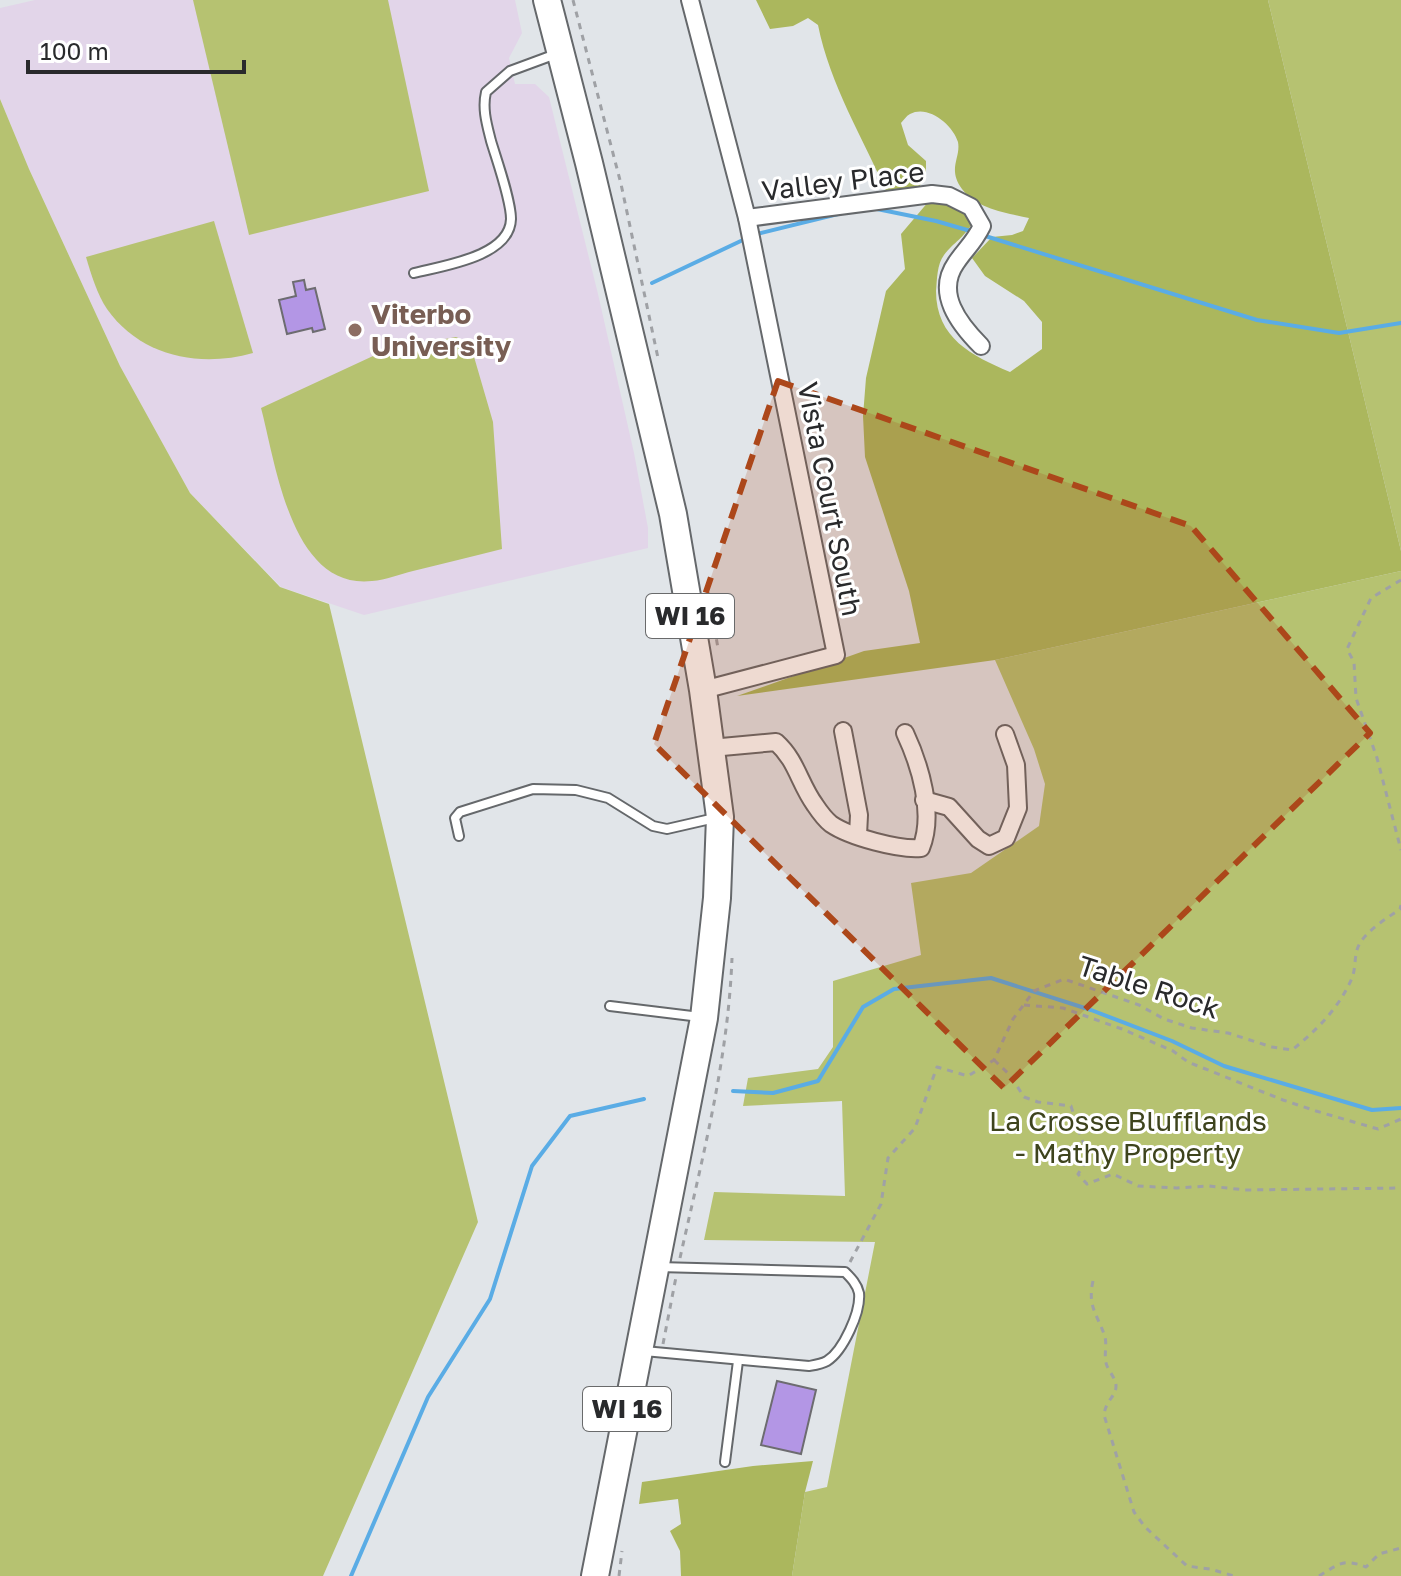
<svg xmlns="http://www.w3.org/2000/svg" width="1401" height="1576" viewBox="0 0 1401 1576" font-family="'Golos Text',sans-serif">
<rect width="100%" height="100%" fill="#e1e5e9"/>
<polygon fill="#e2d5e9" points="35,0 515,0 522,33 509,58 515,84 535,84 549,97 598,294 634,453 648,528 648,548 364,615 281,587 190,493 120,366 29,169 0,99 0,8"/>
<g fill="#b6c271">
<polygon points="193,0 388,0 429,191 249,235"/>
<polygon points="1268,0 1401,0 1401,551"/>
<polygon points="0,99 29,169 120,366 190,493 280,587 329,604 478,1222 323,1576 0,1576"/>
<path d="M 214,221 L 253,353 C 200,368 141,357 107,309 C 97,294 91,274 86,257 Z"/>
<path d="M 456,337 L 470,343 L 493,422 L 502,549 C 473,556 443,564 413,571 C 400,574 386,580 372,581 C 291,590 276,464 261,408 L 386,350 Z"/>
<polygon points="1401,571 1401,1576 792,1576 805,1492 827,1487 875,1242 704,1240 714,1192 845,1196 842,1101 743,1106 748,1078 818,1069 833,1047 833,981 921,955 911,883 971,873 1039,826 1045,784 1034,749 995,660"/>
</g>
<g fill="#abb75d">
<path d="M 756,0 L 1268,0 L 1401,551 L 1401,571 L 995,660 L 737,696 L 864,651 L 920,643 L 909,591 L 865,457 L 863,416 L 866,378 L 886,291 L 905,269 L 901,234 L 929,201 L 947,200 L 970,211 L 973,222 C 963,239 955,241 944,255 C 937,264 937,279 936,291 C 936,338 972,356 1010,372 L 1042,349 L 1042,322 L 1024,301 L 985,276 L 972,258 L 992,237 L 1012,235 L 1023,231 L 1029,218 C 1006,213 977,209 962,189 C 947,169 961,158 958,142 C 953,125 928,104 910,114 C 906,116 904,120 901,123 L 908,145 L 926,161 L 926,176 L 919,187 L 887,193 C 863,138 830,85 818,25 L 808,18 L 793,26 L 770,29 Z"/>
<polygon points="813,1461 805,1492 792,1576 681,1576 680,1551 670,1531 681,1524 678,1499 639,1504 642,1482 753,1466"/>
</g>
<g fill="none" stroke-linecap="round" stroke-linejoin="round">
<g stroke="#5aace5" stroke-width="4">
<polyline points="877,209 936,221 974,232"/>
<polyline points="753,235 838,214"/>
<polyline points="982,235 1257,320 1339,333 1401,323"/>
<polyline points="652,283 745,239"/>
<polyline points="733,1091 773,1093 818,1081 863,1007 894,989 991,978 1091,1010 1172,1041 1224,1066 1372,1110 1401,1108"/>
<polyline points="351,1576 428,1397 490,1299 532,1166 570,1116 644,1099"/>
</g>
</g>
<g fill="#b396e5" stroke="#6d6c70" stroke-width="2">
<polygon points="304,280 306,290 315,288 325,329 313,332 312,328 287,334 279,300 296,296 293,282"/>
<polygon points="777,1381 816,1390 801,1454 761,1445"/>
</g>
<g fill="none" stroke-linecap="round" stroke-linejoin="round">
<defs>
<g id="lane">
<path d="M 414,273 C 441,266 510,257 511,219 C 511,200 497,161 491,141 C 487,125 482,109 486,92 L 510,71 L 556,54"/>
<polyline points="459,836 455,818 460,812 533,789 576,790 608,798 653,826 667,829 715,818"/>
<polyline points="610,1006 700,1017"/>
<path d="M 644,1351 L 809,1366 C 815,1365 822,1364 827,1361 C 843,1351 861,1312 859,1293 C 857,1284 851,1278 845,1272 L 658,1267"/>
<polyline points="725,1462 738,1361"/>
</g>
<g id="street">
<polyline points="690,0 747,218 836,655 703,690"/>
<path d="M 747,218 L 932,194 L 949,196 L 971,207 L 982,226 C 973,244 966,248 956,263 C 935,293 959,324 981,346"/>
<polyline points="843,731 859,815 858,835"/>
<path d="M 711,748 L 776,742 C 797,761 799,783 815,805 C 819,811 826,820 831,824 C 850,837 899,850 921,848 C 935,814 920,765 905,733"/>
<polyline points="924,800 949,807 978,839 989,846 1006,838 1018,808 1016,765 1005,734"/>
</g>
<polyline id="primary" points="547,0 589,163 673,514 703,690 720,817 717,898 704,1018 595,1576"/>
</defs>
<use href="#lane" stroke="#65686b" stroke-width="12"/>
<use href="#street" stroke="#65686b" stroke-width="20"/>
<use href="#primary" stroke="#65686b" stroke-width="30"/>
<g stroke="#9fa1a5" stroke-width="3" stroke-dasharray="6 6" stroke-linecap="butt">
<polyline points="573,0 621,184 658,358"/>
<polyline points="1401,580 1371,598 1347,649 1354,662 1356,698 1377,758 1401,850"/>
<polyline points="708,592 718,648"/>
<polyline points="1024,1005 1063,1008 1122,1029 1173,1051 1188,1062 1283,1100 1316,1111 1378,1129 1401,1119"/>
<polyline points="994,1060 1010,1075 1024,1097 1038,1102 1071,1106 1081,1138 1090,1156 1078,1174 1087,1184 1113,1174 1138,1186 1177,1188 1209,1186 1245,1190 1401,1188"/>
<path d="M 680,1258 C 702,1159 728,1061 732,958"/>
<path d="M 850,1262 L 881,1204 L 888,1158 L 915,1128 L 937,1067 L 968,1076 L 994,1060 L 1013,1019 L 1034,991 L 1064,979 L 1139,1005 L 1164,1019 L 1192,1028 L 1228,1033 L 1272,1047 L 1292,1050 C 1317,1030 1339,1008 1352,978 C 1356,968 1354,957 1358,947 C 1365,931 1386,919 1400,909 L 1401,905"/>
<path d="M 1093,1281 C 1087,1307 1098,1315 1105,1337 C 1107,1345 1104,1355 1106,1363 C 1108,1371 1116,1378 1116,1386 C 1116,1397 1106,1399 1104,1415 L 1134,1512 L 1145,1527 L 1187,1566 L 1210,1569 L 1234,1576"/>
<polyline points="663,1344 676,1277"/>
<polyline points="619,1576 622,1551"/>
<path d="M 1319,1576 C 1339,1564 1343,1558 1366,1567 L 1379,1554 L 1401,1548"/>
</g>
<use href="#lane" stroke="#fff" stroke-width="8"/>
<use href="#street" stroke="#fff" stroke-width="16"/>
<use href="#primary" stroke="#fff" stroke-width="26"/>
</g>
<path fill="#ac471a" fill-opacity="0.2" stroke="#ac471a" stroke-width="6" stroke-dasharray="16 10" stroke-linejoin="round" d="M 778,381 L 1191,526 L 1370,733 L 1004,1088 L 654,744 Z"/>
<circle fill="#8d6e63" stroke="#fff" stroke-width="3" cx="355" cy="330" r="8"/>
<g text-anchor="middle" stroke-width="6" stroke-linejoin="round" paint-order="stroke">
<g fill="#fff" stroke="#696a6b" stroke-width="2">
<rect x="646" y="594" width="88" height="44" rx="6"/>
<rect x="583" y="1387" width="88" height="44" rx="6"/>
</g>
<g font-size="26" font-weight="bold" fill="#292a2c">
<text x="690" y="625">WI 16</text>
<text x="627" y="1418">WI 16</text>
</g>
<g font-size="28" fill="#292a2c" stroke="#fff">
<text transform="translate(843 181) rotate(-7)" y="10">Valley Place</text>
<text transform="translate(830 499) rotate(79)" y="10">Vista Court South</text>
<text transform="translate(1149 987) rotate(18)" y="10">Table Rock</text>
</g>
<g font-size="28" font-weight="bold" fill="#785e54" stroke="#fff" text-anchor="start">
<text x="371" y="324">Viterbo<tspan x="371" dy="32">University</tspan></text>
</g>
<g font-size="28" fill="#3e441d" stroke="#fff">
<text x="1128" y="1131">La Crosse Blufflands<tspan x="1128" dy="32">- Mathy Property</tspan></text>
</g>
</g>
<path d="M28 60v12h216v-12" fill="none" stroke="#292a2c" stroke-width="4"/>
<text x="40" y="60" font-size="24" fill="#292a2c" stroke="#ffffff" stroke-width="6" paint-order="stroke">100 m</text>
</svg>
